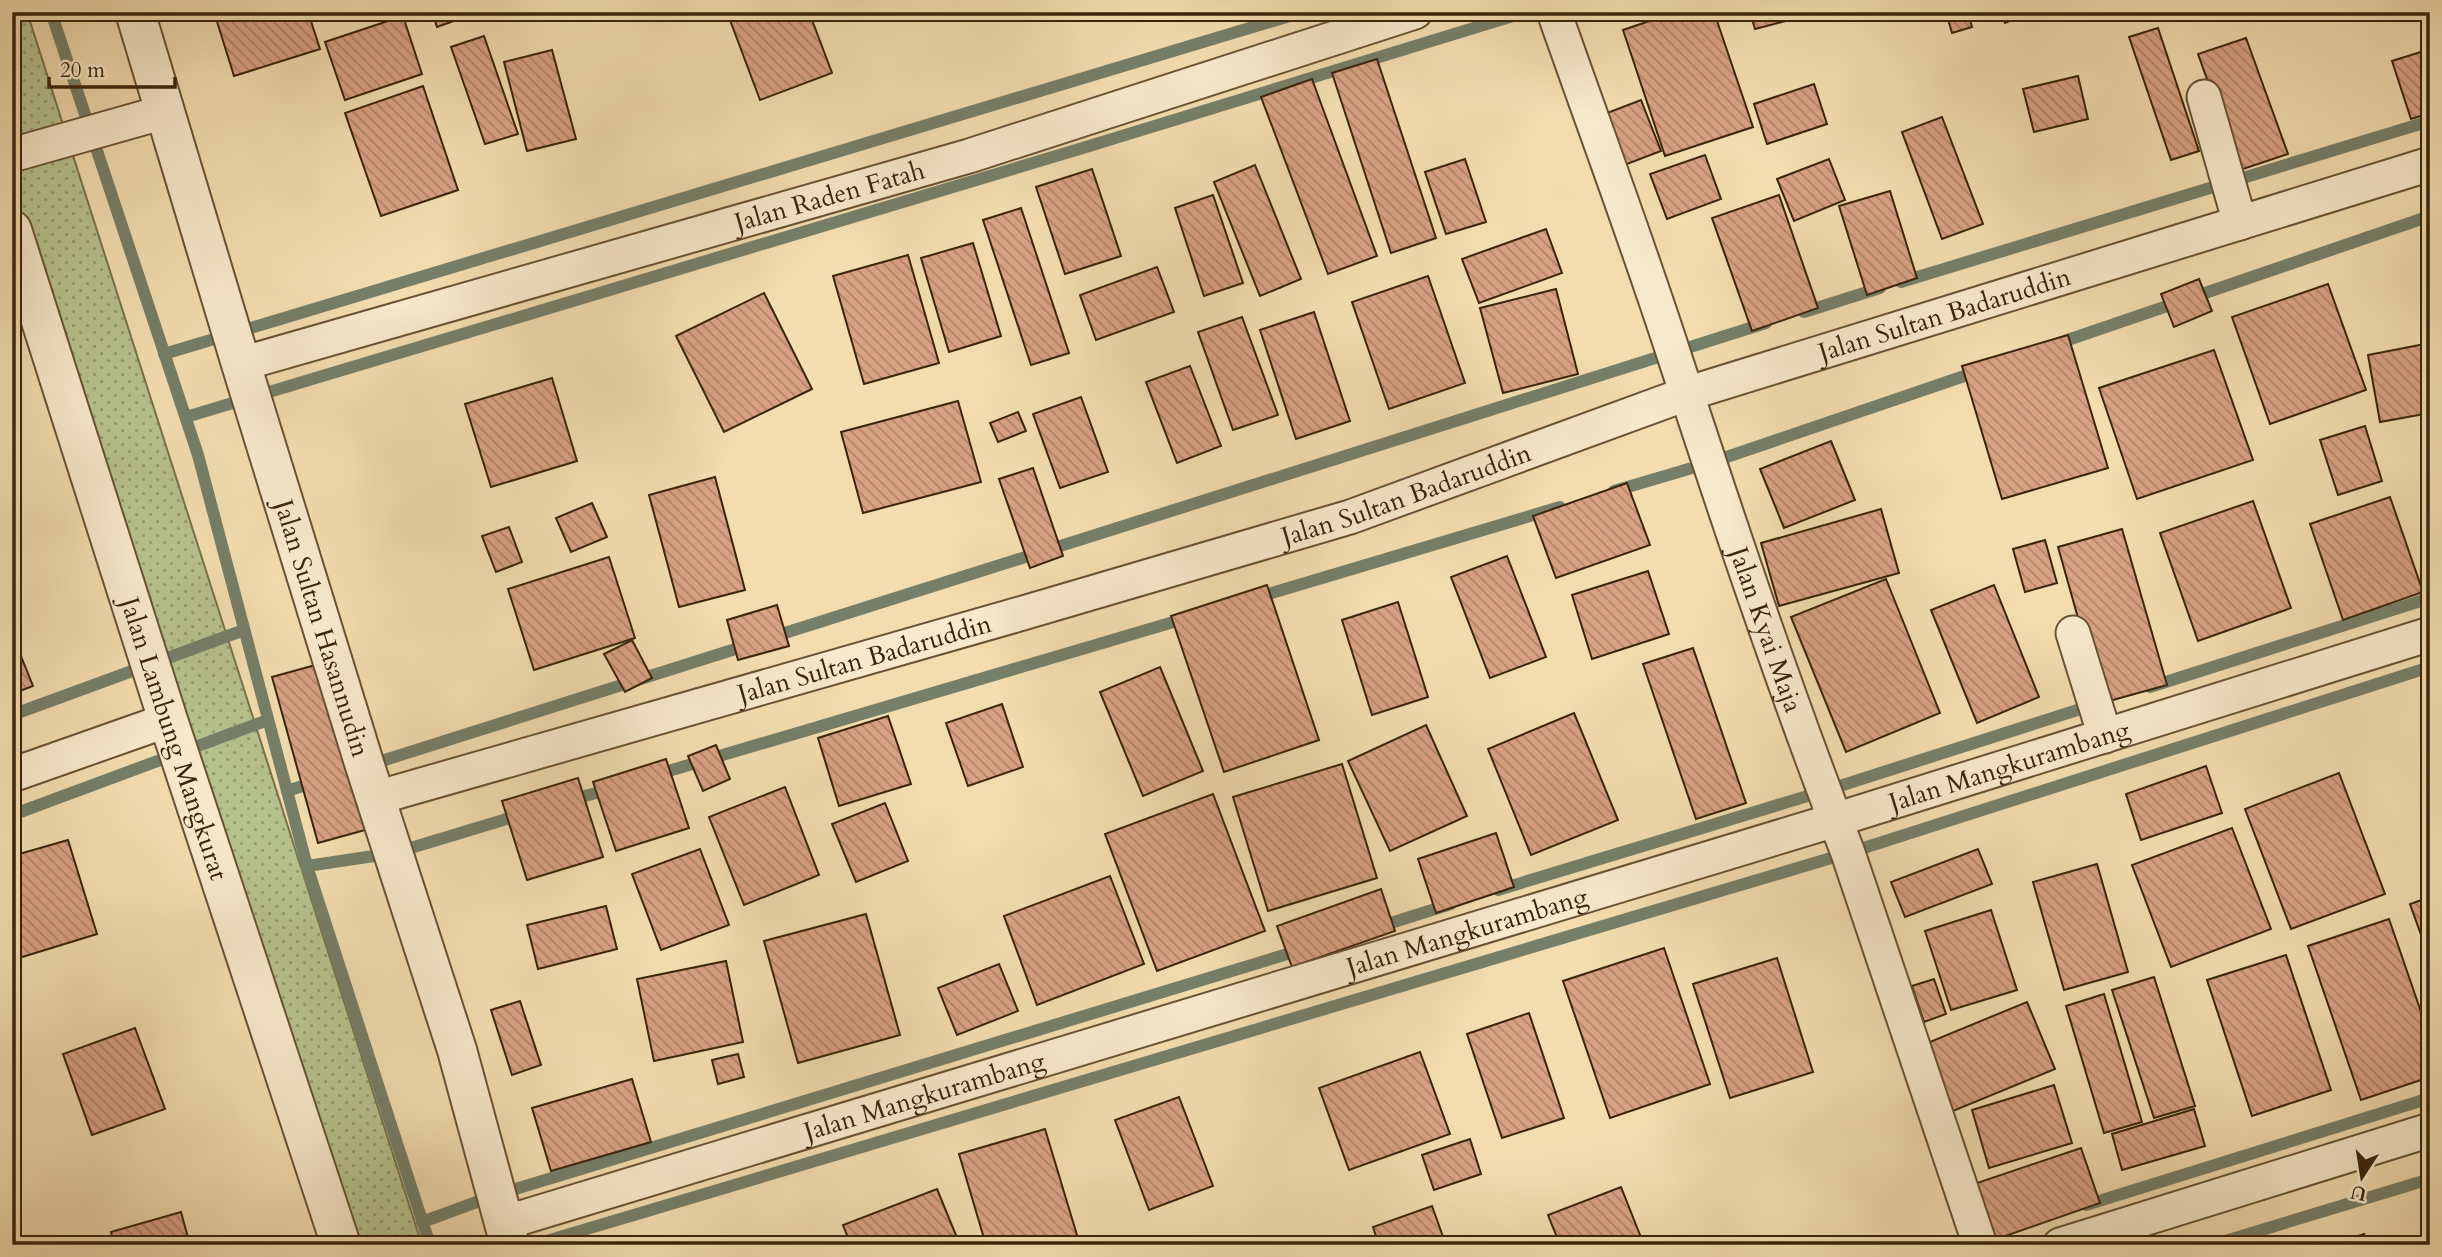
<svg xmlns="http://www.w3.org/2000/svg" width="2442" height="1257" viewBox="0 0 2442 1257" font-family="Cardo,serif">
<defs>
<pattern id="park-dots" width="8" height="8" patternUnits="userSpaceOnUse" patternTransform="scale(1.75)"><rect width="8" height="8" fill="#b6c28e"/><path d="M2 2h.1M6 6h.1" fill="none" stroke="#959d72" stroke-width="1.8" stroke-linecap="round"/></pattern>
<pattern id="building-back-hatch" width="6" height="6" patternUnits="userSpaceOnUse" patternTransform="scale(1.75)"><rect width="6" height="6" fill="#d9a184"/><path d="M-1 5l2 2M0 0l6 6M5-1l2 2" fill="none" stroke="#b1836a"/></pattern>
</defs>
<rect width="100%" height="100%" fill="#f3ddaf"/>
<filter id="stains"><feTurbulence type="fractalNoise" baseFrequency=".00286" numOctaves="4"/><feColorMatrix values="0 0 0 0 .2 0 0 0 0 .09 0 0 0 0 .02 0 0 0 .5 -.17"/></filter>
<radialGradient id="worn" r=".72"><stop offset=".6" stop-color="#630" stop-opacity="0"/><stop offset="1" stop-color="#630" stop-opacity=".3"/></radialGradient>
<polygon fill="url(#park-dots)" stroke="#78734d" stroke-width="2" points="12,12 27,12 422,1245 352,1245 12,199"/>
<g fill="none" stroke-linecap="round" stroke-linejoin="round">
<g stroke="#757f69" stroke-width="12">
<polyline points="51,12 198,455 307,866 430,1245"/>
<polyline points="1901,282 2430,121"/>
<polyline points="1804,312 1880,288"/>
<polyline points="2056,344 2430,216"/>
<polyline points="164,354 1303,12"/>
<polyline points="186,417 1086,147 1526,12"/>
<polyline points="1614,491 1709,463 1979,371"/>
<polyline points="1255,598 1560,507"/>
<polyline points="769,638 1766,323"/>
<polyline points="2150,687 2430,598"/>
<polyline points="12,715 244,630"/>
<polyline points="369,765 748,645"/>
<polyline points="655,775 1187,618"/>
<polyline points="287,791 318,781"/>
<polyline points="571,800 610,789"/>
<polyline points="12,815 268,720"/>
<polyline points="307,866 394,853 523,814"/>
<polyline points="1498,890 1824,791 2093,705"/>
<polyline points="1378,927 1451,904"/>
<polyline points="2086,1205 2430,1098"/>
<polyline points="422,1222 496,1195 1304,949"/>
<polyline points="533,1245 1848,853 2430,667"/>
<polyline points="2212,1245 2430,1179"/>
</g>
</g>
<g fill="url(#building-back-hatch)" stroke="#3a240c" stroke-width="2">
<polygon points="214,12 308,12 320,49 234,76"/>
<polygon points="432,12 479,12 437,27"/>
<polygon points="727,12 809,12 832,73 760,100"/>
<polygon points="1676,12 1714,12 1753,127 1665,156 1623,30"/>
<polygon points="1750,12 1821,12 1755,29"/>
<polygon points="1946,12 1968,12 1972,27 1952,33"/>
<polygon points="2001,12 2031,12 2005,23"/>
<polygon points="2403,12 2430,12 2430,13 2406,20"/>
<polygon points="403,16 422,74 345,100 325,42"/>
<polygon points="2158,28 2199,151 2171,160 2129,37"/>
<polygon points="484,36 518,134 485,144 451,47"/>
<polygon points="2246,38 2288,154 2240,170 2198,54"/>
<polygon points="2430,49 2430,113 2411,119 2392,61"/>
<polygon points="552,50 576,139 527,151 504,62"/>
<polygon points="1377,59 1436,238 1391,253 1332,73"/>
<polygon points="2078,76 2088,119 2034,132 2023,89"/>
<polygon points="1312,79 1377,256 1328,274 1261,97"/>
<polygon points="1814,84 1827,124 1767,144 1754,104"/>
<polygon points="423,86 458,190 381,216 345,113"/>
<polygon points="1641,100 1661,151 1614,169 1594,118"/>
<polygon points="1942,117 1983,224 1942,239 1902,132"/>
<polygon points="1705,155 1721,199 1667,219 1650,174"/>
<polygon points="1465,159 1486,222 1446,234 1425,172"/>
<polygon points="1829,159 1845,200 1794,221 1777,179"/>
<polygon points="1255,165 1301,279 1260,296 1214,182"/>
<polygon points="1092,169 1121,256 1065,274 1036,187"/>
<polygon points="1890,191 1917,278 1867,295 1839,206"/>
<polygon points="1213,195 1243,283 1204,296 1175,208"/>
<polygon points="1779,195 1818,308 1752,331 1712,218"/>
<polygon points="1021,208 1069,353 1031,365 983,220"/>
<polygon points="1546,229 1562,273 1479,303 1462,259"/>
<polygon points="973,243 1001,336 949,352 921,258"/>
<polygon points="908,255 939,363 864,384 833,276"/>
<polygon points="1157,267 1174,312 1096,340 1080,295"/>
<polygon points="1428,276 1465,383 1389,409 1352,302"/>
<polygon points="2199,279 2212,311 2174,327 2161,294"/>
<polygon points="2328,284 2366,390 2270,424 2232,317"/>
<polygon points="1556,289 1578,374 1503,393 1480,308"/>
<polygon points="764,293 812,389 724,432 676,336"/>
<polygon points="1314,312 1350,421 1296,439 1260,330"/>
<polygon points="1242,317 1278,415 1233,430 1198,332"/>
<polygon points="2068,335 2108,468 2002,499 1962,366"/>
<polygon points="2430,343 2430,413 2380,422 2368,355"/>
<polygon points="2214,350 2253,460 2137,499 2099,388"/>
<polygon points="1190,366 1221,446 1177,463 1146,382"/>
<polygon points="552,378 577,461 491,487 465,404"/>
<polygon points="1081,397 1108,472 1060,488 1033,414"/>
<polygon points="958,401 981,482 863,513 841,432"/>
<polygon points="1018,412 1026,431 998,442 990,423"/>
<polygon points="2365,426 2382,481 2338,495 2320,440"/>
<polygon points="1831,441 1855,500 1784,528 1760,469"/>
<polygon points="1033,468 1063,556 1030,568 999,479"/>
<polygon points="715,477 745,590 679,607 649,495"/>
<polygon points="1627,483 1650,545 1556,578 1533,516"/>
<polygon points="2390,497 2423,592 2343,620 2310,524"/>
<polygon points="2253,501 2291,608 2198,641 2160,533"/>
<polygon points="592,503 607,537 571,552 556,518"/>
<polygon points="1881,509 1899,573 1779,606 1761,543"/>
<polygon points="509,527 522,562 496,572 482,536"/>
<polygon points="2122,529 2167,685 2102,703 2058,547"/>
<polygon points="2045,540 2057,583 2025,592 2013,549"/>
<polygon points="1507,556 1546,657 1490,678 1451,577"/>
<polygon points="609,557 635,638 534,670 508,589"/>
<polygon points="1648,571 1669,634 1592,659 1572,595"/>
<polygon points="1886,579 1940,713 1846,752 1791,617"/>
<polygon points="1267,585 1319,740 1224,772 1171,616"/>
<polygon points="1994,585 2039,697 1977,723 1931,610"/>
<polygon points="1398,602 1428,697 1372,715 1342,620"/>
<polygon points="777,605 789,646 738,660 727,620"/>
<polygon points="12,634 33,686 12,694"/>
<polygon points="632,640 652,678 625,692 604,654"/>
<polygon points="1693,648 1746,803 1696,819 1643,664"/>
<polygon points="319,664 365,830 318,843 272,677"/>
<polygon points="1160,667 1203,771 1143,796 1100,692"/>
<polygon points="1002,704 1023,767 968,786 946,723"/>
<polygon points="1574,713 1618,820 1531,855 1488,749"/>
<polygon points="888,716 911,784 839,806 818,738"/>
<polygon points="1426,725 1467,816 1390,851 1348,761"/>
<polygon points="716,745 730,779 703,791 688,756"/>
<polygon points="666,759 689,828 616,851 593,782"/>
<polygon points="1342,764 1377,878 1268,911 1233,797"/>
<polygon points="2206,766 2222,813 2141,840 2126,794"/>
<polygon points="2339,773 2385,894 2291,929 2245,809"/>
<polygon points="578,778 603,857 527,880 502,801"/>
<polygon points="785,787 819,875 744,905 709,817"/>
<polygon points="1213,794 1265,931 1157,971 1105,834"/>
<polygon points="885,803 908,861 856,882 832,824"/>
<polygon points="2232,828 2271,929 2171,967 2132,865"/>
<polygon points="1496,833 1514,887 1436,913 1418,859"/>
<polygon points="68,840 97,934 19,958 12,936 12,856"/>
<polygon points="700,849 729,925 661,950 632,874"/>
<polygon points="1978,849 1992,884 1905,917 1891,882"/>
<polygon points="2097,864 2128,972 2064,990 2033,882"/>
<polygon points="1110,876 1144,964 1037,1005 1004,916"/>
<polygon points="1381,889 1395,931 1292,967 1277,926"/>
<polygon points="2430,897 2430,960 2410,904"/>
<polygon points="606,906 617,949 538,969 527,925"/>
<polygon points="1991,910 2017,990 1951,1010 1925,931"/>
<polygon points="866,914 900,1035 798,1063 764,941"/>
<polygon points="2389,919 2430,1038 2430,1077 2361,1100 2308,946"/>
<polygon points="1664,948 1710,1084 1610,1118 1563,981"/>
<polygon points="2286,955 2331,1090 2252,1116 2207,980"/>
<polygon points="1777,958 1813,1072 1730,1098 1693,984"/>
<polygon points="726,961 743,1042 654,1061 637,979"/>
<polygon points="999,964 1018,1011 957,1035 938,988"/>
<polygon points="2154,977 2195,1106 2154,1118 2112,990"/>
<polygon points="1934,979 1946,1014 1924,1022 1912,986"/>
<polygon points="2104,994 2142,1122 2104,1133 2066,1006"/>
<polygon points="520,1001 541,1065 512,1075 491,1010"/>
<polygon points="2027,1002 2055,1069 1953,1111 1925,1044"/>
<polygon points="1529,1013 1564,1118 1502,1138 1467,1034"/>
<polygon points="135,1028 165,1109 92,1135 63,1054"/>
<polygon points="1420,1052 1450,1134 1349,1170 1319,1088"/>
<polygon points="738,1054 744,1077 718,1084 712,1060"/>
<polygon points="632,1079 651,1142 551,1171 532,1108"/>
<polygon points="2054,1085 2072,1143 1989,1168 1972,1110"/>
<polygon points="1179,1097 1213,1186 1149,1210 1115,1120"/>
<polygon points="2194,1109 2205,1146 2122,1170 2112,1134"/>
<polygon points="1045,1129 1080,1245 986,1245 959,1154"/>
<polygon points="1470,1139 1481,1174 1434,1190 1422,1155"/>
<polygon points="2081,1148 2100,1203 1994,1240 1974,1184"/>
<polygon points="1621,1187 1644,1245 1560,1245 1548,1215"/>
<polygon points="937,1189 960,1245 851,1245 843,1225"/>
<polygon points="1432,1206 1446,1245 1379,1245 1373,1227"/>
<polygon points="181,1212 190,1245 114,1245 111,1232"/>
<polygon points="2364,1234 2368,1245 2332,1245"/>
</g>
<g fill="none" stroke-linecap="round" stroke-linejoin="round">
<defs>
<g id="minor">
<path id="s1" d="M 1554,12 C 1594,126 1636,238 1673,352 C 1728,520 1784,688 1848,853 L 1980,1245"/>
<polyline points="2204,97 2240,223"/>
<polyline points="12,155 164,112"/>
<path id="s2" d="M 241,364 L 969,156 L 1415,12"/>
<polyline points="2073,633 2105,736"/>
<polyline points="12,775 168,720"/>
<path id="s3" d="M 376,798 L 1023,613 L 1350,517 L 1686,394 L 2430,164"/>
<path id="s4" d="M 504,1223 L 1835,820 L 2430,634"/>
<polyline points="2060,1245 2430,1130"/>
</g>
<g id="tertiary">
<path id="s5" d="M 135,12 L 241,364 L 365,766 L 457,1050 L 510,1245"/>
<path id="s6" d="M 12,230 L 168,720 L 341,1245"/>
</g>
</defs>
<use href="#minor" stroke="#685235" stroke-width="37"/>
<use href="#tertiary" stroke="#685235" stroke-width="42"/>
<use href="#minor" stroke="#f7e9cb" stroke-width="33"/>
<use href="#tertiary" stroke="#f7e9cb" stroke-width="38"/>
</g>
<g text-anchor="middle" stroke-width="5" stroke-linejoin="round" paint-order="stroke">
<g font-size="26" fill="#3a240c" stroke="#f7e9cb">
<text dy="9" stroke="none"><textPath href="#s2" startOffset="612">Jalan Raden Fatah</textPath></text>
<text dy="9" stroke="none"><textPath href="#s3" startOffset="1642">Jalan Sultan Badaruddin</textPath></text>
<text dy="9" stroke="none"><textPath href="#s3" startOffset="1074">Jalan Sultan Badaruddin</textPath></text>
<text dy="9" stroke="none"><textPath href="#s5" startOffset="644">Jalan Sultan Hasannudin</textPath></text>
<text dy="9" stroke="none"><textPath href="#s1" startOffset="653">Jalan Kyai Maja</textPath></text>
<text dy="9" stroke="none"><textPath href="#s3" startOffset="508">Jalan Sultan Badaruddin</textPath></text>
<text dy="9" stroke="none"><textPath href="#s6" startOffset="534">Jalan Lambung Mangkurat</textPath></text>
<text dy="9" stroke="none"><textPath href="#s4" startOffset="1573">Jalan Mangkurambang</textPath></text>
<text dy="9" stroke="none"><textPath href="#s4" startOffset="1006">Jalan Mangkurambang</textPath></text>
<text dy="9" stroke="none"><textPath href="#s4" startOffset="439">Jalan Mangkurambang</textPath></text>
</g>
</g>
<rect width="2442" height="1257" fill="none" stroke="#f3ddaf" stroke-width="42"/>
<rect x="14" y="14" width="2414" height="1229" fill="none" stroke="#3a240c" stroke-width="3.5"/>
<rect x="21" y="21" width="2400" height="1215" fill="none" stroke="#3a240c" stroke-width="2"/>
<g transform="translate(2362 1177) rotate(192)" stroke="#f7e9cb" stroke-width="5" paint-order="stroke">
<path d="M0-5L12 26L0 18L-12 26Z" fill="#3a240c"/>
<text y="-10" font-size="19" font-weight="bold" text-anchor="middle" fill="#3a240c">U</text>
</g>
<path d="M49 77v10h126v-10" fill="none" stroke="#3a240c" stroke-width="3.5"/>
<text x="60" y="77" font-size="21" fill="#3a240c" stroke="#f7e9cb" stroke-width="5" paint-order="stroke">20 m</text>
<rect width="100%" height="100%" filter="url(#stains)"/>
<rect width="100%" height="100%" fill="url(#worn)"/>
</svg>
